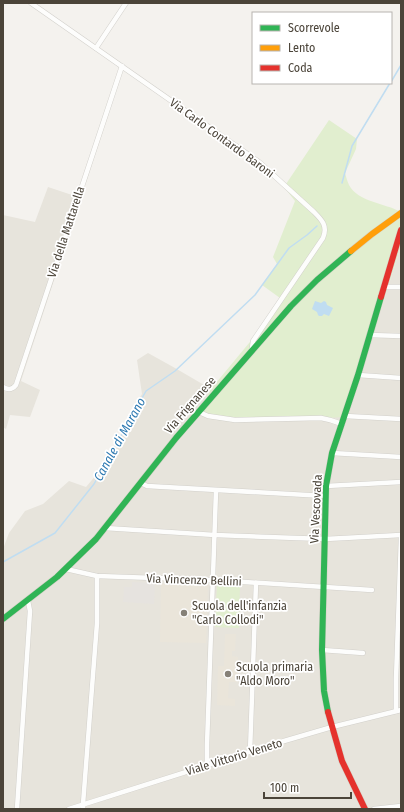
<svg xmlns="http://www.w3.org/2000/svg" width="404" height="812" viewBox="0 0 404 812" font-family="'Fira Sans Condensed',sans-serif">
<rect width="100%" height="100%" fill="#f4f2ee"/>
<g fill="#e7e4dc">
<polygon points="48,187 81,198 21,381 40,390 30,417 10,415 6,429 3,427 3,287 4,283 3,283 3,215 35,222"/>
<polygon points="401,246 401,809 3,809 3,549 9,533 25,511 43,504 69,481 86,487 108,461 134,407 142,394 137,360 148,353 175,368 211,389 199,413 347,417"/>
</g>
<g fill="#eae5da">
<polygon points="161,584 208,585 206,643 160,642"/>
<polygon points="225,634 236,634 235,651 232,651 232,656 238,657 237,682 229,682 228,698 235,699 235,706 217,705 218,666 224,666"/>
</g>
<g fill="#e1eecf">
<path d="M 329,120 L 357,139 L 356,149 L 345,173 C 346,176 347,181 349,185 C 358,202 385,203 401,212 L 401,246 L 347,417 L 232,422 L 211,419 L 198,413 L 211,389 L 254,337 L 280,298 L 262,285 L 277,264 L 273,257 L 295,201 L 284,187 Z"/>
<polygon points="217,584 240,585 239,628 215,627"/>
</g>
<polygon fill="#e6e3df" points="132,582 155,583 154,604 123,602 124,587 132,587"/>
<polygon fill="#c0ddf1" points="315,301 321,303 324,301 326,302 327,305 333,308 329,316 324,314 322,316 319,316 318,315 317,312 312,309"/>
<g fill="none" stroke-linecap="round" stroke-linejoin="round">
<g stroke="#c0ddf1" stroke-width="1.5">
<polyline points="391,82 401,65"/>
<polyline points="342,183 352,146 390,83"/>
<polyline points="3,562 55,533 94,484 146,391 175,371 255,295 289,248 307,235 317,226"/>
</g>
<defs>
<g id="street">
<path d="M 31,3 L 259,162 L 314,212 C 322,220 328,226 323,238 L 253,341 L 252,348 L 252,351"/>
<polyline points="96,48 126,3"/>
<polyline points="385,287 401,287"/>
<polyline points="369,335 401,336"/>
<polyline points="358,375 401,378"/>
<path d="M 3,387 C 8,390 12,390 16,385 L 122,66"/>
<polyline points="199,412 208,416 235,420 321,418 330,420 342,424"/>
<polyline points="345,416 401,419"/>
<polyline points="332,453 401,457"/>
<polyline points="141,483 147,486 325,496"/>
<polyline points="326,486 401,482"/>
<polyline points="105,528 215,535 325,539 401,535"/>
<polyline points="66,569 97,576 213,580 372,590"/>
<polyline points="322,650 363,653"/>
<polyline points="396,711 396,679 401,538"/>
<polyline points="250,752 256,583"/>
<polyline points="207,765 207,745 216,491"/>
<polyline points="17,809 30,611 28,601"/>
<polyline points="69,809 284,741 332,727 401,710"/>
<polyline points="83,809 83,804 97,623 97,576"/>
<polyline points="374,809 401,806"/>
</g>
<g id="fast">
<polyline points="3,619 57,577 96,539 176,438 291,306 317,280 351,251"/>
<polyline points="328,712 324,691 322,650 326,486 332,453 358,375 381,297"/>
</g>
<polyline id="slow" points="351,251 372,234 401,213"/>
<g id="jam">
<polyline points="381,297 401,230"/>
<polyline points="328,712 342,761 365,809"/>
</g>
</defs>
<use href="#street" stroke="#d2d0cb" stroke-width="5.5"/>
<use href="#fast" stroke="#d3cfc5" stroke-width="7"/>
<use href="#slow" stroke="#d3cfc5" stroke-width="7"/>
<use href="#jam" stroke="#d3cfc5" stroke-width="7"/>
<use href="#street" stroke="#fdfdfc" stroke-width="4.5"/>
<use href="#fast" stroke="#30b455" stroke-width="6"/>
<use href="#slow" stroke="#ff9f0a" stroke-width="6"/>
<use href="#jam" stroke="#e5322d" stroke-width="6"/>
</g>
<g fill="#868178" stroke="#fff" stroke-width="1.5">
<circle cx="184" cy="613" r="4"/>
<circle cx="228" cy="674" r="4"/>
</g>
<g text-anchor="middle" stroke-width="3.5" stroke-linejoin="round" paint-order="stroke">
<g font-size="12" fill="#4b4439" stroke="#fff">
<text transform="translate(222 138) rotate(36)" y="4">Via Carlo Contardo Baroni</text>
<text transform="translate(66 232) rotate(-72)" y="4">Via della Mattarella</text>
<text transform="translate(190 405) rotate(-49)" y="4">Via Frignanese</text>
<text transform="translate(316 509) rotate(-87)" y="4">Via Vescovada</text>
<text transform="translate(194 580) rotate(2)" y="4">Via Vincenzo Bellini</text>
<text transform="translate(234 757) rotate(-17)" y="4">Viale Vittorio Veneto</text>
</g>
<g font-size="12" fill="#4b4439" stroke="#fff" text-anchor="start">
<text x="192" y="610">Scuola dell'infanzia<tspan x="192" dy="14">"Carlo Collodi"</tspan></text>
<text x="236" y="671">Scuola primaria<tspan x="236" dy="14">"Aldo Moro"</tspan></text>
</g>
<g font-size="13" font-style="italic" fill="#2e7ab2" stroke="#fff">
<text transform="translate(119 439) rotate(-61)" y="5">Canale di Marano</text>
</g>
</g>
<rect width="404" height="812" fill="none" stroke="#4b4439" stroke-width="8"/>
<rect x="252" y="12" width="140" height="72" fill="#ffffff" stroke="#b7b4b0"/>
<rect x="260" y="25" width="20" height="6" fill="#30b455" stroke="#b7b4b0"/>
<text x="288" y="32" font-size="12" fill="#4b4439">Scorrevole</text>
<rect x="260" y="45" width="20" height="6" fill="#ff9f0a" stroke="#b7b4b0"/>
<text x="288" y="52" font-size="12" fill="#4b4439">Lento</text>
<rect x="260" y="65" width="20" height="6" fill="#e5322d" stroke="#b7b4b0"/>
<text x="288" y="72" font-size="12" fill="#4b4439">Coda</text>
<path d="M264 792v6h87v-6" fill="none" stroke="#4b4439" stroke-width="2"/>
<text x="270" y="792" font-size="12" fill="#4b4439" stroke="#ffffff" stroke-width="3" paint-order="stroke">100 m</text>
</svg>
